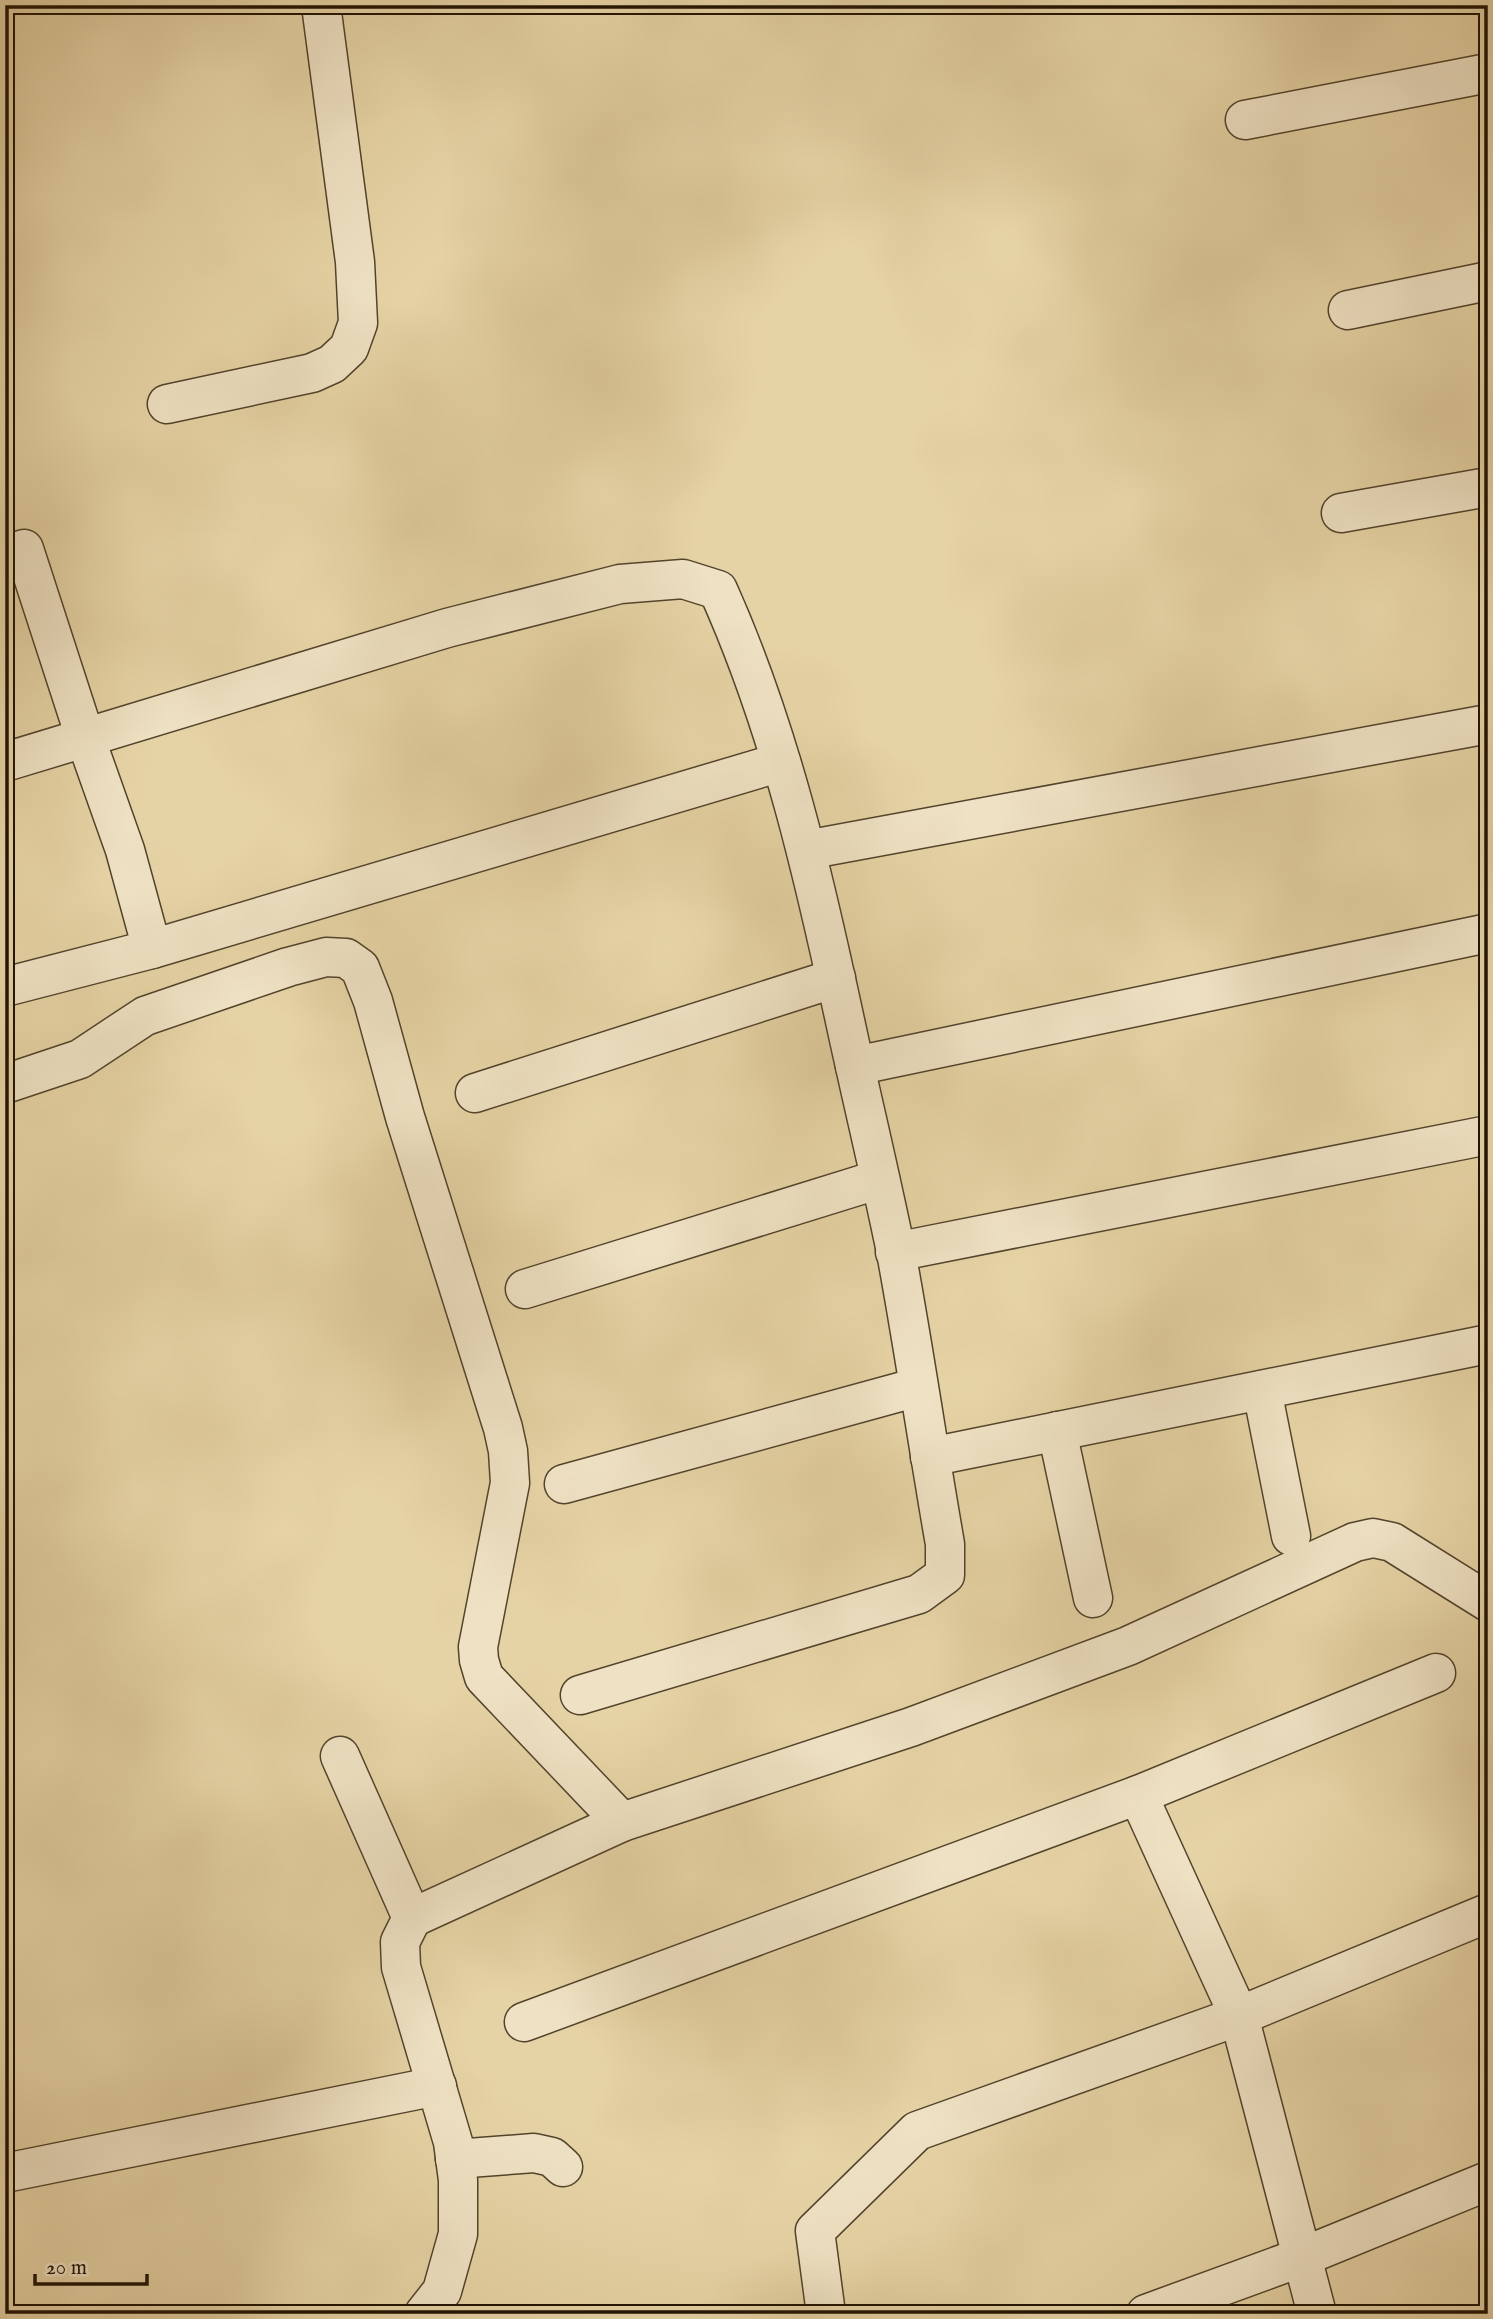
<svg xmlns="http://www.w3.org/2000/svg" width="1493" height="2319" viewBox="0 0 1493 2319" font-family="'IM FELL English',serif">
<rect width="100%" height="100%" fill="#e6d3a5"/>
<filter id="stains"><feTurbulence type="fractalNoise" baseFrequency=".00286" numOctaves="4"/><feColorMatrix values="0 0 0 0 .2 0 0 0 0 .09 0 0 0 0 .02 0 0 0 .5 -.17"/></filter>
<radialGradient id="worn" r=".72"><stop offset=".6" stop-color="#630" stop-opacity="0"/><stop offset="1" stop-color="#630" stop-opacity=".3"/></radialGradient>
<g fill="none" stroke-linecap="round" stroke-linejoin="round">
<defs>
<g id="minor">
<polyline points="1245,120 1488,73"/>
<polyline points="1348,310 1488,281"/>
<polyline points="167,404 312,373 332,364 349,348 358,323 355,262 321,5"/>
<polyline points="1341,513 1488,487"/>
<polyline points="5,555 24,549 85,737 125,850 152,949"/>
<path d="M 5,762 L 447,628 L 620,584 L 683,579 L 718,590 C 781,730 815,881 847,1030 C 863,1104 881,1178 896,1252 C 914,1349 928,1447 945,1544 L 945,1575 L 919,1594 L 580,1695"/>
<polyline points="806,850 1488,724"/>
<polyline points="5,987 152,949 781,762"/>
<polyline points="855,1066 1488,933"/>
<polyline points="5,1084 80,1059 145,1016 288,967 326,957 346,958 360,968 373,1001 405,1117 503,1428 508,1451 510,1483 478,1647 479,1660 484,1677 622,1822"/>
<polyline points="475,1093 836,978"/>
<polyline points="895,1252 1488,1135"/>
<polyline points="525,1289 880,1179"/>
<polyline points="1262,1390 1291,1536"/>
<polyline points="1057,1431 1093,1598"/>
<polyline points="930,1457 1488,1344"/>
<polyline points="564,1484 918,1387"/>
<polyline points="340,1756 412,1918"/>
<polyline points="1138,1795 1239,2016 1317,2314"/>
<polyline points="524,2022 1138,1795 1436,1673"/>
<polyline points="455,2159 534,2153 552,2157 563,2167"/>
<polyline points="5,2173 437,2086"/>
<polyline points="424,2314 442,2291 458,2234 458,2180 453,2142 401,1967 400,1942 412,1918 622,1822 911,1727 1128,1646 1355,1542 1373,1538 1392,1542 1488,1602"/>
<polyline points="826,2314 815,2231 917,2131 1239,2016 1488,1913"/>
<polyline points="1146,2314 1302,2257 1488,2181"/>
</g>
</defs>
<use href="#minor" stroke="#52442c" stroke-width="41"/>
<use href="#minor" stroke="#efe2c4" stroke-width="38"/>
</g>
<rect width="1493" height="2319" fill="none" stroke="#e6d3a5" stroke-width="28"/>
<rect x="7" y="7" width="1479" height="2305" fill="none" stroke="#211404" stroke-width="3.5"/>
<rect x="14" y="14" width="1465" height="2291" fill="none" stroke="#211404" stroke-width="2"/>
<path d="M35 2274v10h112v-10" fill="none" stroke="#211404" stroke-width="3.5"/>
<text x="46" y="2274" font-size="21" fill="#211404" stroke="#efe2c4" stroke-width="5" paint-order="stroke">20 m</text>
<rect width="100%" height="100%" filter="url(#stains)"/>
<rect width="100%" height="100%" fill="url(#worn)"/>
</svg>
